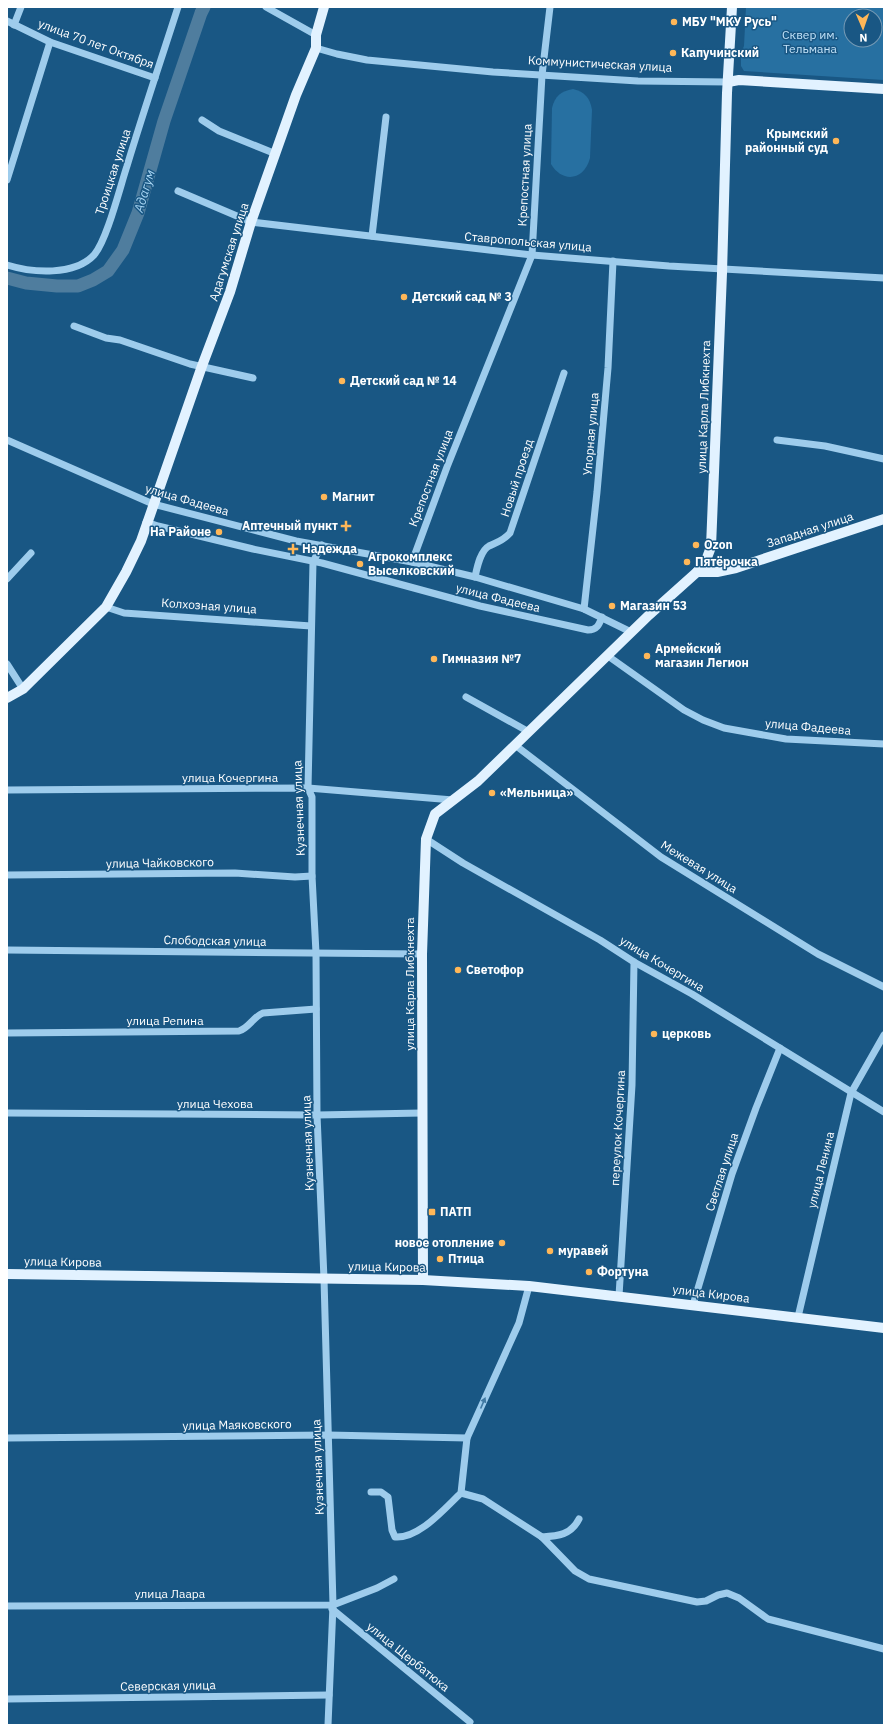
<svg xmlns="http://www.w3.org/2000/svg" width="891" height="1732" viewBox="0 0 891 1732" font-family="'IBM Plex Sans',sans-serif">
<rect width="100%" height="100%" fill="#195784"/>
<g fill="#2770a1" fill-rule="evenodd">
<path d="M 746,7 L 884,7 L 884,80 L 744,71 L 741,66 L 741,53 L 744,46 ZM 851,16 L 875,16 L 875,40 L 851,40 Z"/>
<path d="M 573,89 C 585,92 590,98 592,110 L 590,158 C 584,181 562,183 551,164 L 552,108 C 555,96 561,91 573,89 Z"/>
</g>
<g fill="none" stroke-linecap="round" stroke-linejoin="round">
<polyline stroke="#4f7d9e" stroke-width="13" points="7,278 26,283 57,286 78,286 93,280 108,271 123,250 138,213 164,121 201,13 204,7"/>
<g stroke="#9eccec" stroke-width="7">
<polyline points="266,7 316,35"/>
<polyline points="7,21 50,42 155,78"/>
<polyline points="14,25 21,7"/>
<polyline points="316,48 337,54 367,60 493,72 638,81 728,82"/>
<polyline points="202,120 219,131 276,154"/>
<polyline points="7,180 50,42"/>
<polyline points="178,191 251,222 532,255 669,266 884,278"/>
<polyline points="372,236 386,117"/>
<path d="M 7,265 C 33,273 74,276 94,255 C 107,240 120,187 127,166 C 143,113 161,60 178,7"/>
<polyline points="74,326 106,338 120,340 190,364 253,378"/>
<polyline points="7,440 153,504 296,541 412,562 475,577 584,609 631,632"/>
<polyline points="777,440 825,446 884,459"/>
<path d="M 146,522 L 158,526 L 253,549 L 322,563 L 480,606 L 588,630 C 597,630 599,625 602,617"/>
<polyline points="313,562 308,788 312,797 312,876 316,953 317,1115 324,1279 333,1605 328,1725"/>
<polyline points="313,562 322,545"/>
<polyline points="412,562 447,467 532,255 542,75 550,7"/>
<path d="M 475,577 C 477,568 480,551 489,546 C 497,542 503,541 510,533 L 564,373"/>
<polyline points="7,579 31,553"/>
<polyline points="106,607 124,613 311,626"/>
<polyline points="584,609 597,492 608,368 613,261"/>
<polyline points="608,656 684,710 703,720 724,728 786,739 884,744"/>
<polyline points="7,664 23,689"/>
<polyline points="466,697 529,732"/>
<polyline points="515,745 661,857 818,954 884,987"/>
<polyline points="7,790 308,788 453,800"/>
<polyline points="426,839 463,863 600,940 634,962 692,994 884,1112"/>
<polyline points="7,875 235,873 295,877 312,876"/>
<polyline points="7,950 422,954"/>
<path d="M 7,1033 L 239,1031 C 249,1028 253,1017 263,1013 L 316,1009"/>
<polyline points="7,1113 317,1115 422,1113"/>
<polyline points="619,1296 632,1085 634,962"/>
<polyline points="693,1305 732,1174 756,1108 780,1048"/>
<polyline points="798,1317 851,1093 884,1035"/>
<polyline points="7,1438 328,1435 467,1438"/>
<path d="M 371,1492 L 381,1492 L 388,1497 L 392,1530 L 395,1537 C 419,1539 445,1508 461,1493 L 467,1438 L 519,1323 L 529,1286"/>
<polyline points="461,1493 483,1499 542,1537 575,1571 589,1579 697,1602 706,1601 718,1595 727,1593 739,1598 768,1619 884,1649"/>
<path d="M 542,1537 C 558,1536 571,1535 579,1519"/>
<polyline points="7,1606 333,1605 377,1588 394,1579"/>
<polyline points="332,1609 470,1722"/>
<polyline points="7,1699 329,1695"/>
</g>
<g stroke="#e2f2ff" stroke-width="10">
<polyline points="728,82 739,80 884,89"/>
<polyline points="697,572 717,572 736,568 884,519"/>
<polyline points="7,698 23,689 106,607 126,572 141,541 202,366 230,292 251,222 296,95 316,48 316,35 324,7"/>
<polyline points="7,1274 423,1280 529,1286 884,1328"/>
<polyline points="423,1280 422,954 426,839 435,814 478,781 649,615 697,572 705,563 711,547 722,273 727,93 732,7"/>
</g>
</g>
<defs><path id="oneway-solid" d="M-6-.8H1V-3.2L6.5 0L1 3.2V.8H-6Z"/></defs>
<use fill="#417aa3" href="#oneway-solid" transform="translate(483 1403) rotate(-67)"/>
<g fill="#ffb758" stroke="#195784" stroke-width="1.5">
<circle cx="674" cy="22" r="4"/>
<circle cx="673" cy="53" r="4"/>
<circle cx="836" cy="141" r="4"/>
<circle cx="404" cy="297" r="4"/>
<circle cx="342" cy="381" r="4"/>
<circle cx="324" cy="497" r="4"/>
<path d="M344 520h4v4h4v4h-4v4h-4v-4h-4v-4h4z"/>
<circle cx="219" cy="532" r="4"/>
<circle cx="696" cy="545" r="4"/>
<path d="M291 543h4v4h4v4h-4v4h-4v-4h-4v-4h4z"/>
<circle cx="687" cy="562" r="4"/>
<circle cx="360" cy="564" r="4"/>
<circle cx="612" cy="606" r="4"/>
<circle cx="647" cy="656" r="4"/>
<circle cx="434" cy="659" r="4"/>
<circle cx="492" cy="793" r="4"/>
<circle cx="458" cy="970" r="4"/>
<circle cx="654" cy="1034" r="4"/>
<rect x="428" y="1208" width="8" height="8" rx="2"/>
<circle cx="502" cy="1243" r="4"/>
<circle cx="550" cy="1251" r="4"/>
<circle cx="440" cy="1259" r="4"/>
<circle cx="589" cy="1272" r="4"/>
</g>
<g text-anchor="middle" stroke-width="3" stroke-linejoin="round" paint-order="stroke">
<g font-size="12" font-weight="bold" fill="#fff" stroke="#195784" text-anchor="start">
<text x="682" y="26">МБУ "МКУ Русь"</text>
<text x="681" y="57">Капучинский</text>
<text x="828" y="138" text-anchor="end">Крымский<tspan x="828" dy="14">районный суд</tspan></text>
<text x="412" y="301">Детский сад № 3</text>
<text x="350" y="385">Детский сад № 14</text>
<text x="332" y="501">Магнит</text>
<text x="338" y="530" text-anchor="end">Аптечный пункт</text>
<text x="211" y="536" text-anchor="end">На Районе</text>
<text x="704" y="549">Ozon</text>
<text x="302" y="553">Надежда</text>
<text x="368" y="561">Агрокомплекс<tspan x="368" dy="14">Выселковский</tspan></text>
<text x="695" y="566">Пятёрочка</text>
<text x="620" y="610">Магазин 53</text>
<text x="655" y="653">Армейский<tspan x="655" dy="14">магазин Легион</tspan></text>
<text x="442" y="663">Гимназия №7</text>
<text x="500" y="797">«Мельница»</text>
<text x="466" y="974">Светофор</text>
<text x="662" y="1038">церковь</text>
<text x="440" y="1216">ПАТП</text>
<text x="494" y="1247" text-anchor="end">новое отопление</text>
<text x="558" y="1255">муравей</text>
<text x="448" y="1263">Птица</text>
<text x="597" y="1276">Фортуна</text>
</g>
<g font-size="12" fill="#c3e3f9" stroke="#195784">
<text x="810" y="39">Сквер им.<tspan x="810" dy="14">Тельмана</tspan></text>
</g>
<g font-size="12" fill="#fff" stroke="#195784">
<text transform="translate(96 44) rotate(20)" y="4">улица 70 лет Октября</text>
<text transform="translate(600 64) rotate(3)" y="4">Коммунистическая улица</text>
<text transform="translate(113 172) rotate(-72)" y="4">Троицкая улица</text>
<text transform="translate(525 175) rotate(-87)" y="4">Крепостная улица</text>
<text transform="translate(528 242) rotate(5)" y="4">Ставропольская улица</text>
<text transform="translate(229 252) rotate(-72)" y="4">Адагумская улица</text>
<text transform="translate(704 407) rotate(-88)" y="4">улица Карла Либкнехта</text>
<text transform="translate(591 434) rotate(-85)" y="4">Упорная улица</text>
<text transform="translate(431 478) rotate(-69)" y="4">Крепостная улица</text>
<text transform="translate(517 478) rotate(-72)" y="4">Новый проезд</text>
<text transform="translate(187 500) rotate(16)" y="4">улица Фадеева</text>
<text transform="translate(810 530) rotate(-18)" y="4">Западная улица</text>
<text transform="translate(498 598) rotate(14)" y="4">улица Фадеева</text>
<text transform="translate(209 606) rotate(4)" y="4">Колхозная улица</text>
<text transform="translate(808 727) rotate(5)" y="4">улица Фадеева</text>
<text x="230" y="782">улица Кочергина</text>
<text transform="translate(299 808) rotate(-92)" y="4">Кузнечная улица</text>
<text transform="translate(160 863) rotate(-1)" y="4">улица Чайковского</text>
<text transform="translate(699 867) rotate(32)" y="4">Межевая улица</text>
<text transform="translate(215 941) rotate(1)" y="4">Слободская улица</text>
<text transform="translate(662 964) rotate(31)" y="4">улица Кочергина</text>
<text transform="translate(410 984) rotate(-90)" y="4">улица Карла Либкнехта</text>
<text x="165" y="1025">улица Репина</text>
<text x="215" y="1108">улица Чехова</text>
<text transform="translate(618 1128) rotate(-87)" y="4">переулок Кочергина</text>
<text transform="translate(308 1143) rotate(-92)" y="4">Кузнечная улица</text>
<text transform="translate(821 1170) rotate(-76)" y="4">улица Ленина</text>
<text transform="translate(722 1172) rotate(-72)" y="4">Светлая улица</text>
<text transform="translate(63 1262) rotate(1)" y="4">улица Кирова</text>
<text transform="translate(387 1267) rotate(1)" y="4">улица Кирова</text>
<text transform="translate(711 1294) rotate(7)" y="4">улица Кирова</text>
<text transform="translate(237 1425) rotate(-1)" y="4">улица Маяковского</text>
<text transform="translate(318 1467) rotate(-92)" y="4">Кузнечная улица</text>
<text x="170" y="1598">улица Лаара</text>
<text transform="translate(408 1657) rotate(39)" y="4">улица Щербатюка</text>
<text transform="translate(168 1686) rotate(-1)" y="4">Северская улица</text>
</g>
<g font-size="13" font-style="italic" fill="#a9d6f4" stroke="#195784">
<text transform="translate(144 191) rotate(-73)" y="5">Адагум</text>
</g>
</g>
<rect width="891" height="1732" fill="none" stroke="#ffffff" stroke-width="16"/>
<g transform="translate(863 28) rotate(178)"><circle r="19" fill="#195784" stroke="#759ab5"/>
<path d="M0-3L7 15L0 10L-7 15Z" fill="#ffb758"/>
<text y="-6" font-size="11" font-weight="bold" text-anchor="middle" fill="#ffffff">N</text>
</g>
</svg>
